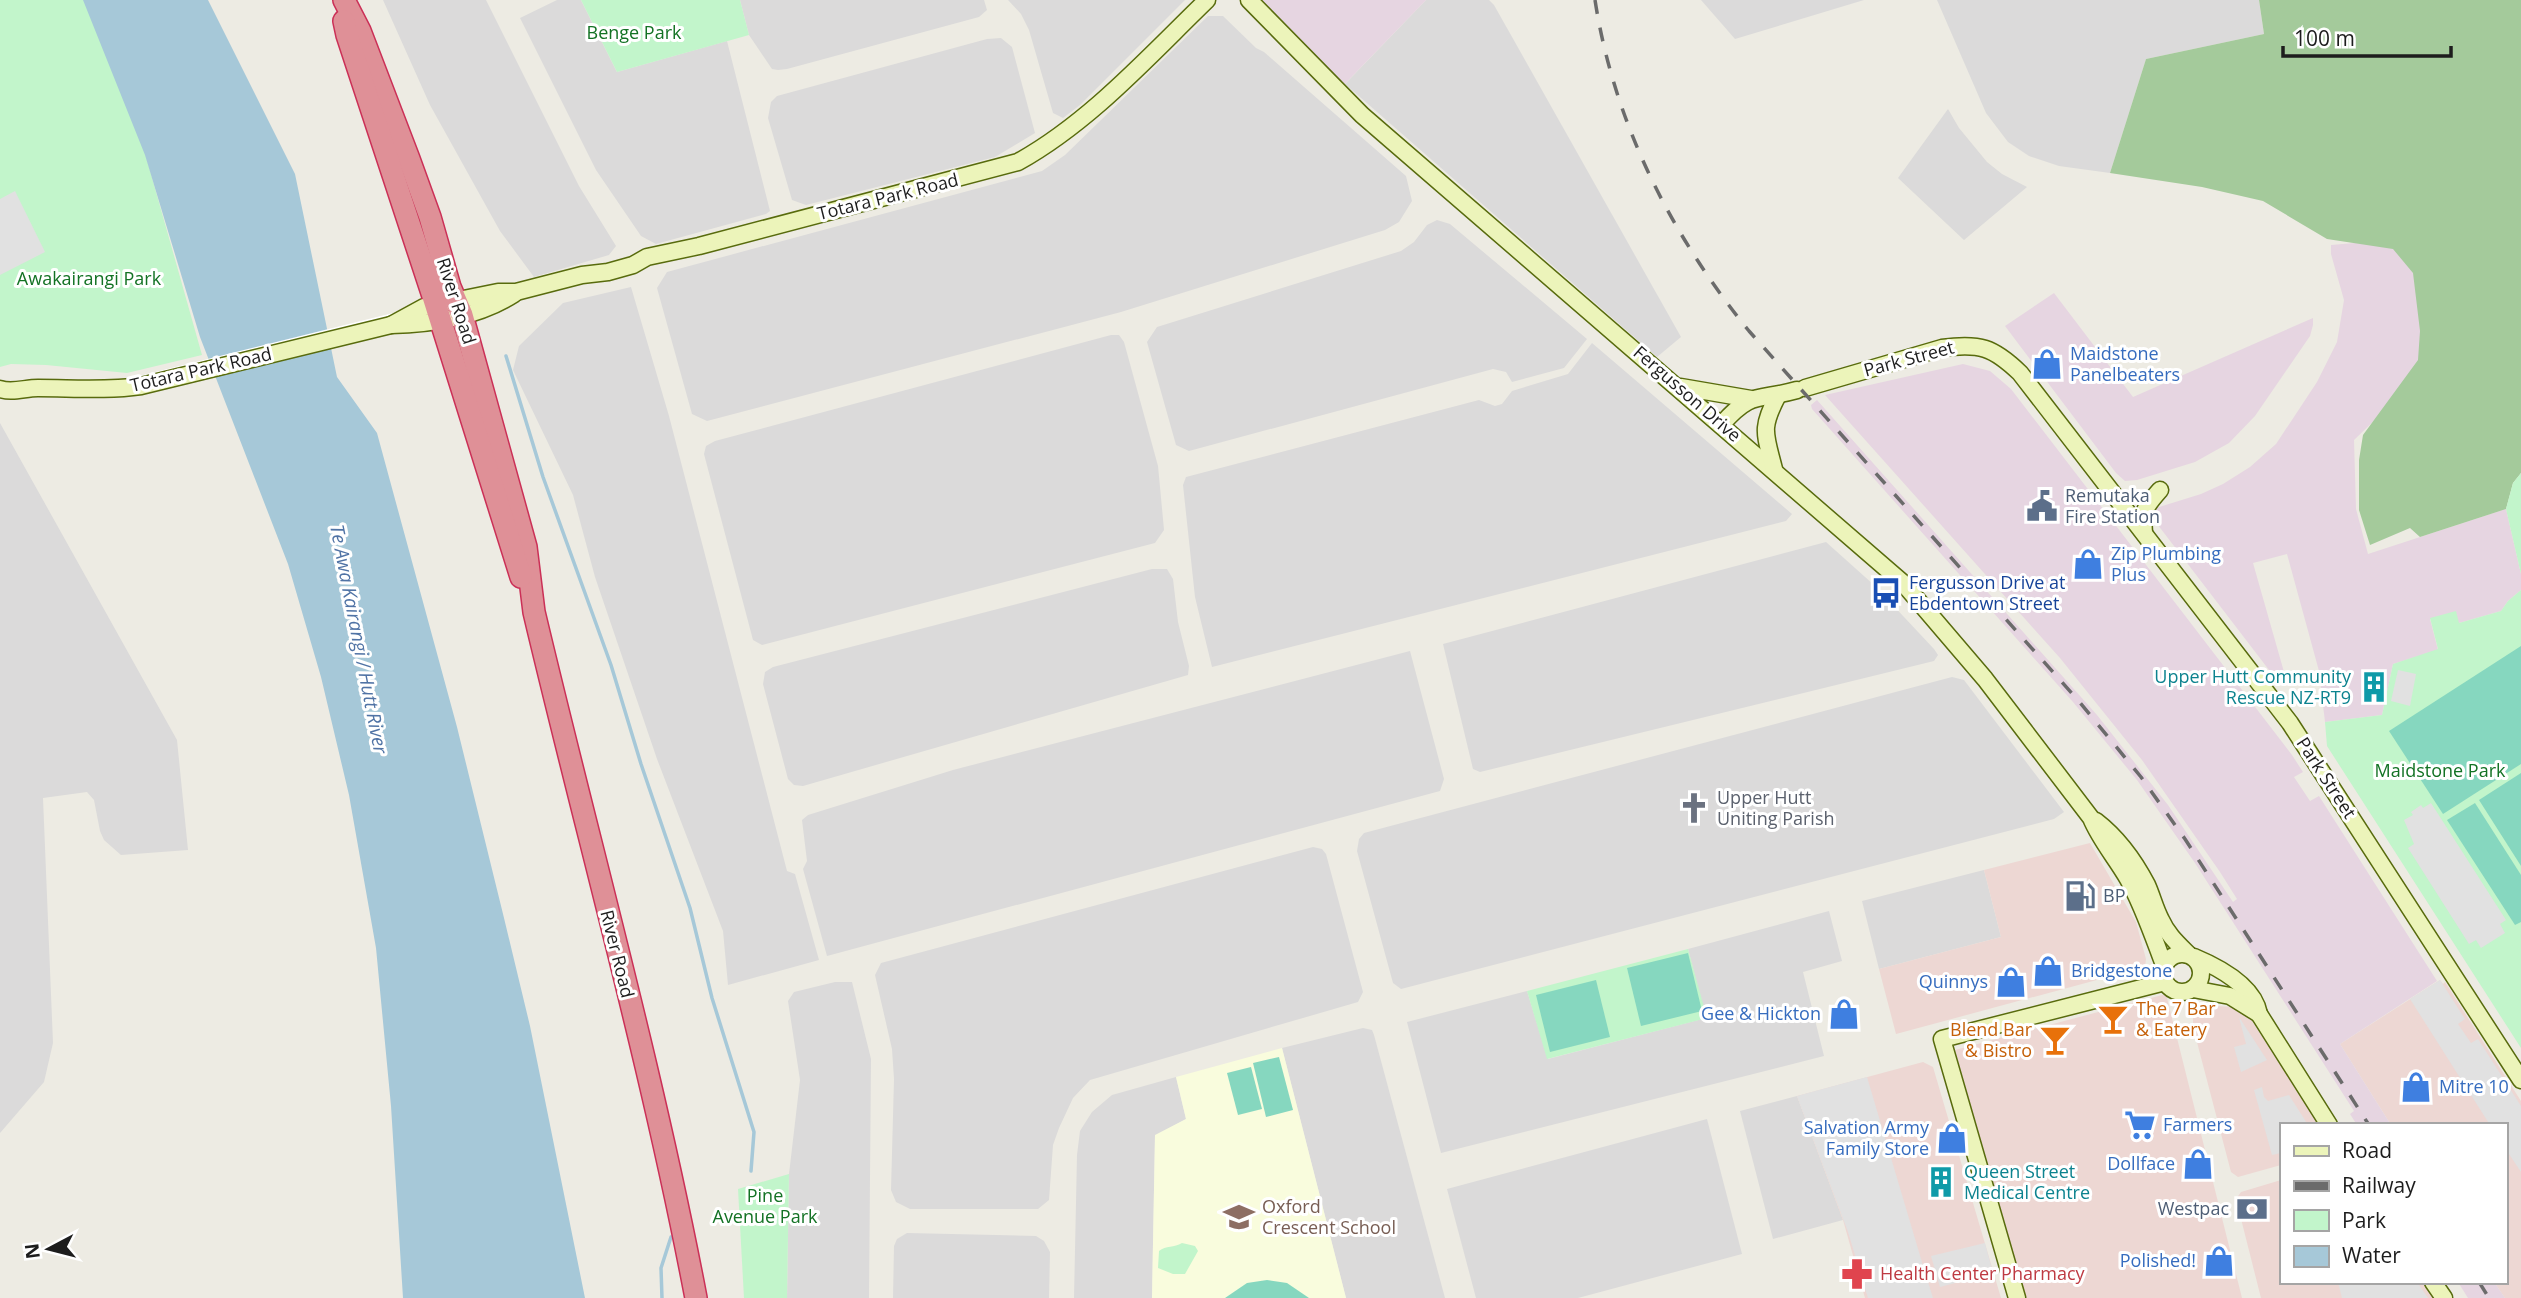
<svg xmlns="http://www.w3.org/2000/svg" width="2521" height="1298" viewBox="0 0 2521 1298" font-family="'Open Sans',sans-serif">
<rect width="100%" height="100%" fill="#edebe3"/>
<g fill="#dbdada">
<polygon points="383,0 486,0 579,186 616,246 609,255 534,277 500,231 430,105"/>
<polygon points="557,0 581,0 617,72 727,41 770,211 766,214 656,244 641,236 596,170 520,18"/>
<polygon points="740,0 984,0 987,10 979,17 787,69 778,70 772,69 749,35"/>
<polygon points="1008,0 1185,0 1080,105 1063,118 1053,113 1029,30 1021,14"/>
<polygon points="1426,0 1489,0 1494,5 1681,337 1657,357 1345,84"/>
<polygon points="1701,0 1864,0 1735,39"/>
<polygon points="1937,0 2259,0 2264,34 2146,59 2110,173 2059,166 2029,156 2008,142 1986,113"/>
<polygon points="1208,16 1223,16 1256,48 1264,52 1406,176 1412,201 1399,222 1385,230 1121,312 707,421 692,414 657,288 667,272 1042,171 1065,155"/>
<polygon points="1001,38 1012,47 1035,133 995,157 806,205 792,200 768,118 771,102 777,96 987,39"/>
<polygon points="1948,109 1959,128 1987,162 2002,174 2027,187 1964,240 1898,178"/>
<polygon points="1437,220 1450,224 1587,339 1564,368 1512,382 1506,372 1493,369 1189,451 1176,445 1147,342 1157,327 1401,251 1414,242 1427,225"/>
<polygon points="631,287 669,416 787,871 795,874 819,960 728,985 723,931 657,759 595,577 573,495 513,370 519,346 563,303"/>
<polygon points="1111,335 1119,335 1124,342 1158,466 1164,530 1155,543 762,645 753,640 704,454 706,446 715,441"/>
<polygon points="1592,343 1792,514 1786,521 1212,667 1195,597 1183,485 1186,477 1479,400 1495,406 1502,404 1512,391 1568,374"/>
<polygon points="0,423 177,740 188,850 121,855 104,840 100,831 94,800 87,792 43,798 53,1043 44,1082 0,1133"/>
<polygon points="1826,542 1874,585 1934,649 1938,655 1934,661 1480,772 1473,769 1443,644"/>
<polygon points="1152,569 1167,569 1173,579 1178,622 1189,666 1188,675 803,786 794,785 788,779 763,684 765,672 773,667"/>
<polygon points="1410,651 1444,779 1440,791 827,956 803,869 807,861 802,820 808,815 953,770"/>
<polygon points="1952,677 1964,680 2064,812 2054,819 1401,989 1393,983 1357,851 1359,839 1364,833"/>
<polygon points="1313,847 1322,849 1326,854 1363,992 1358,1002 1090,1080 1073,1098 1059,1128 1053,1145 1049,1200 1038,1209 910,1209 896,1202 891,1190 894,1079 892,1049 875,975 881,963"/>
<polygon points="1984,870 2001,937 1879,969 1862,901"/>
<polygon points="1829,911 1842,961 1803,972 1824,1056 1441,1153 1407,1022 1527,991 1548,1059 1706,1018 1688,949"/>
<polygon points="835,982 852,982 871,1059 869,1298 787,1298 789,1174 800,1080 788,1001 794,992"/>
<polygon points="1363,1028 1372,1030 1374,1035 1445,1298 1346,1298 1282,1048"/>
<polygon points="1176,1077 1186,1119 1155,1136 1152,1298 1074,1298 1077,1155 1080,1131 1092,1112 1112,1095"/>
<polygon points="1797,1096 1843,1220 1773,1239 1740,1111"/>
<polygon points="1707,1119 1742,1254 1578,1298 1476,1298 1447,1189"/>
<polygon points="907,1233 1036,1236 1044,1241 1050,1252 1049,1298 893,1298 894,1246 897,1239"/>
</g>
<g fill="#edd7d3">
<polygon points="2090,843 2136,922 2146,959 2145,967 1896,1034 1879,969 2001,937 1984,870"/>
<polygon points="2440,980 2443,984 2445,982 2521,1101 2521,1298 2505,1298 2494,1282 2505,1282 2505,1125 2391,1125 2340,1044"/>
<polygon points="2166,994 2242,1298 2025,1298 1955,1050"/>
<polygon points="2216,1006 2235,1007 2248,1015 2320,1125 2281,1125 2281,1165 2238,1177 2231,1172 2193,1027 2193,1017 2197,1013"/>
<polygon points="1923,1062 1933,1067 2001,1298 1865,1298 1843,1220 1797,1096"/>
<polygon points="2281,1180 2281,1282 2425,1282 2436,1298 2261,1298 2236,1199 2241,1192"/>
</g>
<g fill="#e6d5e1">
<polygon points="1249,0 1426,0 1338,91"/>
<polygon points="2390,240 2419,281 2422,358 2408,388 2354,440 2356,509 2368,554 2506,509 2521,574 2521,590 2508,601 2501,611 2459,623 2430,619 2438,650 2393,664 2382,715 2325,722 2319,671 2287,554 2253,563 2284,672 2284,680 2279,683 2151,516 2156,508 2201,494 2223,484 2250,467 2276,444 2317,382 2337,342 2344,300 2331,254 2331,245"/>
<polygon points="2054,293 2133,397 2313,318 2313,325 2310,336 2255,416 2229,443 2195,462 2137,480 2125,481 2116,473 2005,326"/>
<polygon points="1963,364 1990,371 2011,389 2292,755 2303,772 2294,777 2310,801 2319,796 2437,981 2340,1044 2391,1125 2357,1125 2350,1114 2354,1111 2195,863 2137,780 2073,702 1812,409 1811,405 1817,400 2097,715 2168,805 2233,902 2237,899 2220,872 2142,760 2060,658 1825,395"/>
<polygon points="2458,1282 2494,1282 2505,1298 2468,1298"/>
</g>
<polygon fill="#f9fcdd" points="1282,1048 1346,1298 1152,1298 1155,1135 1186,1119 1176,1077"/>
<polygon fill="#a4ca9b" points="2259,0 2521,0 2521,473 2513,483 2506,509 2420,537 2410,528 2370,545 2359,510 2359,460 2363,435 2418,360 2420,331 2413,273 2393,249 2327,239 2263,201 2202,187 2110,173 2146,59 2264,34"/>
<g fill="#c2f5cb">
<polygon points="0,0 96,0 138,128 202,355 127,373 46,365 11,364 0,367"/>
<polygon points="581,0 740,0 749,35 617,72"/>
<polygon points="2521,473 2521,574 2506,509 2513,483"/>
<polygon points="2521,590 2521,1048 2327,746 2325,722 2382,715 2393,664 2438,649 2430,618 2456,611 2459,623 2501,611 2508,601"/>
<polygon points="1688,949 1707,1018 1547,1059 1527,991"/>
<polygon points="789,1174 787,1298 744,1298 738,1189"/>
<path d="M 1182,1243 L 1195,1246 L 1198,1251 L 1185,1274 L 1173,1274 L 1158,1268 L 1159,1251 C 1166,1245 1174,1248 1182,1243 Z"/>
</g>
<g fill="#86d7bf">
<polygon points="2521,646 2521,764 2443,814 2389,731"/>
<polygon points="2521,773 2521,866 2479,800"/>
<polygon points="2475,803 2521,875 2521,922 2515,925 2447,820"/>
<polygon points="1688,953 1702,1011 1641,1026 1627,968"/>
<polygon points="1596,980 1610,1037 1550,1052 1536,995"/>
<polygon points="1279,1057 1293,1110 1266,1117 1253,1063"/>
<polygon points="1251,1067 1262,1109 1238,1115 1227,1073"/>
<polygon points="1267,1280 1287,1283 1309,1298 1225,1298 1247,1283"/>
</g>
<g fill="#e1e1e1">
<polygon points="15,191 45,252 0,275 0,199"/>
<polygon points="2398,670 2416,674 2410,706 2391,701"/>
<polygon points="2431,803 2506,920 2500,924 2505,933 2481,948 2476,940 2469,944 2408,848 2414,844 2404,820 2413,815 2411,812 2421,805 2423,808"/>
<polygon points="2440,980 2465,1019 2458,1024 2471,1043 2478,1039 2521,1106 2521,1172 2505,1148 2505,1125 2490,1125 2410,999"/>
<polygon points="2239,1017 2267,1060 2241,1072 2234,1047 2246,1044"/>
<polygon points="1867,1077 1924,1269 1933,1298 1868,1298 1848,1232 1797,1096"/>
<polygon points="2262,1087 2264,1097 2268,1101 2289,1095 2308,1125 2281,1125 2281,1153 2272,1155 2254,1090"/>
<polygon points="1985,1243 1993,1273 1940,1287 1931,1256"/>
<polygon points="2338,1282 2417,1282 2428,1298 2342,1298"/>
</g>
<polygon fill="#a6c8d8" points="83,0 208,0 295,174 337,377 377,433 457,727 504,918 530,1026 585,1298 403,1298 391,1106 376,948 349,795 321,677 288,564 200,337 145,155"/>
<polygon fill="#fff" points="393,313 398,332 140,395 135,377"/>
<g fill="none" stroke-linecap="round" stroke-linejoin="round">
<g stroke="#a6c8d8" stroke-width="3.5">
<polyline points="506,356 543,477 611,665 641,764 690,908 712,998 754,1132 751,1171"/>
<polyline points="662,1298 661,1268 671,1237"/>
</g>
<defs>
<g id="secondary">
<path d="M 1249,0 L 1362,115 L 1903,583 L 1985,679 L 2091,818 C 2100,840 2116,858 2128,879 C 2143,906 2153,936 2164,965"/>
<path d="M 391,325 L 424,307 L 498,292 L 516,292 L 582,275 L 608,272 L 633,265 L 647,257 L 699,246 L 1018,162 C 1090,122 1148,57 1207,0"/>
<polyline points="1681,387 1751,399"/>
<path d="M 1805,388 L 1942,348 C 1980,343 1993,347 2020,373 L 2290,723 L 2521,1080"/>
<path d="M 0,389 C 12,393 25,388 38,388 C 72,388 107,391 141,386 L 391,325 C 433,324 478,317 514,294"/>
<path d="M 1722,424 C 1752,390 1758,401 1797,390"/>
<path d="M 1774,469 C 1765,433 1760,429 1778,395"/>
<path d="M 2144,533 C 2142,510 2145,507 2160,490"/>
<path d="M 2096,821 C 2118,838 2134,860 2147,885 C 2152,896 2155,909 2161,920 C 2167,934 2178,944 2188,954"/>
<circle cx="2182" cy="973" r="19"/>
<path d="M 2194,957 C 2218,967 2254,986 2259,1014 L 2329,1125"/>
<polyline points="2193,989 2230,996 2259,1014"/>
<polyline points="2433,1282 2444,1298"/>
<polyline points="2017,1298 1942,1039 2165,982"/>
</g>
<g id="highway">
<path d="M 344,0 L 360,31 L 409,159 L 430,217 L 450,287 L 462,315 L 526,547 L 534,612 C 588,840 652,1067 696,1298"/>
<polyline points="344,21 347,35 432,293 521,577"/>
</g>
</defs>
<use href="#secondary" stroke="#586b0d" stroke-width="19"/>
<use href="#highway" stroke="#cb3057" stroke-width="24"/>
<use href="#secondary" stroke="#ecf4ba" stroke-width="16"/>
<use href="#highway" stroke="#df9097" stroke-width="21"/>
<g stroke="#6b6b6b" stroke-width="3.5" stroke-dasharray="14 14" stroke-linecap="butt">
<path d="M 1595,0 C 1614,123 1671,235 1749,331 L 2077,699 L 2141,777 L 2185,839 L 2369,1125"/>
<polyline points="2479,1282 2489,1298"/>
</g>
</g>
<defs>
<symbol id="shop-bare" viewBox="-9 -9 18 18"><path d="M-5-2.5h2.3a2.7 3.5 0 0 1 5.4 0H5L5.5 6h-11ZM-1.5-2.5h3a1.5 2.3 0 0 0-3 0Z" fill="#3f7fe0" stroke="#fff" stroke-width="2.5" paint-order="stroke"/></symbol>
<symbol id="civic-bare" viewBox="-9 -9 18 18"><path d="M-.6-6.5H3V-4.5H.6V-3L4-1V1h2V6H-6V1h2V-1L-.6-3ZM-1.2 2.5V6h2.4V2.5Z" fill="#5c6f8a" stroke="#fff" stroke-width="2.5" paint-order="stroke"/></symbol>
<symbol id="bus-bare" viewBox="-9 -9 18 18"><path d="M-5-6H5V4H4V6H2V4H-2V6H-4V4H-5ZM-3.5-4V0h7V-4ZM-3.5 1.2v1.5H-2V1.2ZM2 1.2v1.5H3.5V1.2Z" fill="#1a4fb4" stroke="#fff" stroke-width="2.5" paint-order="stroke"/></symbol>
<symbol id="building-bare" viewBox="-9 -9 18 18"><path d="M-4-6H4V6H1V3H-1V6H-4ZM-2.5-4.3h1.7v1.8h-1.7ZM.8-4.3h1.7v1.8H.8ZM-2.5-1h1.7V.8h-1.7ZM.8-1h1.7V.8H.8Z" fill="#0f9aa8" stroke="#fff" stroke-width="2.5" paint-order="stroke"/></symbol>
<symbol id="church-bare" viewBox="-9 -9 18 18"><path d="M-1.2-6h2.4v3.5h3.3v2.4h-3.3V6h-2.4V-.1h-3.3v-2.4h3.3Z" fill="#6b7280" stroke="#fff" stroke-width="2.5" paint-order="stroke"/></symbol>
<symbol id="fuel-bare" viewBox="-9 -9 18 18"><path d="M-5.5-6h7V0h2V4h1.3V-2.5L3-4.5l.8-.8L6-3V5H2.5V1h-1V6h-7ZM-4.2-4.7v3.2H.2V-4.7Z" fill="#5c6f8a" stroke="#fff" stroke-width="2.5" paint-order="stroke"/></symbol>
<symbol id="bar-bare" viewBox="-9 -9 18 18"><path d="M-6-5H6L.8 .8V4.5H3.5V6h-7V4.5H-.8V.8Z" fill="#e8710a" stroke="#fff" stroke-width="2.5" paint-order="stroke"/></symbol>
<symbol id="supermarket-bare" viewBox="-9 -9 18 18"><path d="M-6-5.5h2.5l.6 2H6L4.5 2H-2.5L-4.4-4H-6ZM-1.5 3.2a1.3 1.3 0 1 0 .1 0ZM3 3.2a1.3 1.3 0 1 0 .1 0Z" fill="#3f7fe0" stroke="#fff" stroke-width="2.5" paint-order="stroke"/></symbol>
<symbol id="bank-bare" viewBox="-9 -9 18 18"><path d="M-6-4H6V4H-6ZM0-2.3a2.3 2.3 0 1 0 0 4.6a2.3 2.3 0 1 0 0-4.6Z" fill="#5c6f8a" stroke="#fff" stroke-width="2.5" paint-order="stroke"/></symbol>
<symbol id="school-bare" viewBox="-9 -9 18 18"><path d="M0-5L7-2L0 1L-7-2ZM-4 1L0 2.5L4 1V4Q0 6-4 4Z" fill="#8d6e63" stroke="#fff" stroke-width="2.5" paint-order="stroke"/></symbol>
<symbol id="pharmacy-bare" viewBox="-9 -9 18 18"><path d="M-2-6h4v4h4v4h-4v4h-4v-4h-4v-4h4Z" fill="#e0444e" stroke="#fff" stroke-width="2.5" paint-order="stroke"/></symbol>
</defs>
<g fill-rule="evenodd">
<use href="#shop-bare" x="2025" y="342" width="44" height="44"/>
<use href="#civic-bare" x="2020" y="484" width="44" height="44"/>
<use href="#shop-bare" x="2066" y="542" width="44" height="44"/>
<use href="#bus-bare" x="1864" y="571" width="44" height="44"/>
<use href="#building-bare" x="2352" y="665" width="44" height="44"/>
<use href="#church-bare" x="1672" y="786" width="44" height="44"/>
<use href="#fuel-bare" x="2058" y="874" width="44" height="44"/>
<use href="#shop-bare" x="2026" y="949" width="44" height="44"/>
<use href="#shop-bare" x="1989" y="960" width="44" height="44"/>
<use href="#shop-bare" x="1822" y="992" width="44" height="44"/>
<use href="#bar-bare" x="2091" y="997" width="44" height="44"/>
<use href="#bar-bare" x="2033" y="1018" width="44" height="44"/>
<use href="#shop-bare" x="2394" y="1065" width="44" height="44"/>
<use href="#supermarket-bare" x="2118" y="1103" width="44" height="44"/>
<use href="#shop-bare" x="1930" y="1116" width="44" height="44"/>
<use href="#shop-bare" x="2176" y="1142" width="44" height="44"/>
<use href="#building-bare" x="1919" y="1160" width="44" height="44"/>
<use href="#bank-bare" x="2230" y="1187" width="44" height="44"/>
<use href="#school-bare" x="1217" y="1195" width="44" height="44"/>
<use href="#shop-bare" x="2197" y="1239" width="44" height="44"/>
<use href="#pharmacy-bare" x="1835" y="1252" width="44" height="44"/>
</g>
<g text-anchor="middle" stroke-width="6" stroke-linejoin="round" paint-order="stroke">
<g font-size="18" fill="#137224" stroke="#fff">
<text x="634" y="39">Benge Park</text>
<text x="89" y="285">Awakairangi Park</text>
<text x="2440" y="777">Maidstone Park</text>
<text x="765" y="1202">Pine<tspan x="765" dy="21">Avenue Park</tspan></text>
</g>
<g font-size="18" fill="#1d1d1d" stroke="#fff">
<text transform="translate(888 197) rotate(-14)" y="6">Totara Park Road</text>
<text transform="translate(456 301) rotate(72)" y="6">River Road</text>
<text transform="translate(1909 359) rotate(-15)" y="6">Park Street</text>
<text transform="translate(201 370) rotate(-13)" y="6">Totara Park Road</text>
<text transform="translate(1687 394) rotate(41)" y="6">Fergusson Drive</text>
<text transform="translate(2326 778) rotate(57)" y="6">Park Street</text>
<text transform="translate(617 954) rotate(76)" y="6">River Road</text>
</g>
<g font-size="18" fill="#366cbe" stroke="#fff" text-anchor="start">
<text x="2070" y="360">Maidstone<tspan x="2070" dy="21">Panelbeaters</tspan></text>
<text x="2111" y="560">Zip Plumbing<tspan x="2111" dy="21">Plus</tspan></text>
<text x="2071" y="977">Bridgestone</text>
<text x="1988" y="988" text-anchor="end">Quinnys</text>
<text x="1821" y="1020" text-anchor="end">Gee &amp; Hickton</text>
<text x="2439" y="1093">Mitre 10</text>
<text x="2163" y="1131">Farmers</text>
<text x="1929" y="1134" text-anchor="end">Salvation Army<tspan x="1929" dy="21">Family Store</tspan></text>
<text x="2175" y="1170" text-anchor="end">Dollface</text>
<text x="2196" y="1267" text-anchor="end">Polished!</text>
</g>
<g font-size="18" fill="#4e5e75" stroke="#fff" text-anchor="start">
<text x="2065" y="502">Remutaka<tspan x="2065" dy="21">Fire Station</tspan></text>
<text x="2103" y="902">BP</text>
<text x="2229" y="1215" text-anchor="end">Westpac</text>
</g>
<g font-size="18" fill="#164399" stroke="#fff" text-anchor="start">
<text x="1909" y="589">Fergusson Drive at<tspan x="1909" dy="21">Ebdentown Street</tspan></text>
</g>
<g font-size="18" fill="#0d838f" stroke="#fff" text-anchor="end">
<text x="2351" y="683">Upper Hutt Community<tspan x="2351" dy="21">Rescue NZ-RT9</tspan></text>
<text x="1964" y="1178" text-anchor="start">Queen Street<tspan x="1964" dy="21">Medical Centre</tspan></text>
</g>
<g font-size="18" fill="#5b616d" stroke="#fff" text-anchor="start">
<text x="1717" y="804">Upper Hutt<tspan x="1717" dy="21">Uniting Parish</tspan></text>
</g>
<g font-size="18" fill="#c56008" stroke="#fff" text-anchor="start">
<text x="2136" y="1015">The 7 Bar<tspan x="2136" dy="21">&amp; Eatery</tspan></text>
<text x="2032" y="1036" text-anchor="end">Blend Bar<tspan x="2032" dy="21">&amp; Bistro</tspan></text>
</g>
<g font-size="18" fill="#785e54" stroke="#fff" text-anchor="start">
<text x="1262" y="1213">Oxford<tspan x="1262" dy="21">Crescent School</tspan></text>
</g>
<g font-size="18" fill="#be3a42" stroke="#fff" text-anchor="start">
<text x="1880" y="1280">Health Center Pharmacy</text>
</g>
<g font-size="19" font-style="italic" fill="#5073a5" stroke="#fff">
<text transform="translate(359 639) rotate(79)" y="7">Te Awa Kairangi / Hutt River</text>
</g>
</g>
<rect x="2280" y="1123" width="228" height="161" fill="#ffffff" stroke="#a5a5a5" stroke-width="2"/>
<rect x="2294" y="1146" width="35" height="10" fill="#ecf4ba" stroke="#a5a5a5" stroke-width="2"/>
<text x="2342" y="1158" font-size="21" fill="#1d1d1d">Road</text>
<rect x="2294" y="1181" width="35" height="10" fill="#6b6b6b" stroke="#a5a5a5" stroke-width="2"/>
<text x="2342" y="1193" font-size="21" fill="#1d1d1d">Railway</text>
<rect x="2294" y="1210" width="35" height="21" fill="#c2f5cb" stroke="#a5a5a5" stroke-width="2"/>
<text x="2342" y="1228" font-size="21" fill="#1d1d1d">Park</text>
<rect x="2294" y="1246" width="35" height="21" fill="#a6c8d8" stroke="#a5a5a5" stroke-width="2"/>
<text x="2342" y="1263" font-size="21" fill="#1d1d1d">Water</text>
<g transform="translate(49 1249) rotate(263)" stroke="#ffffff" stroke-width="5" paint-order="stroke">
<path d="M0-5L12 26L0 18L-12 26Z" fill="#1d1d1d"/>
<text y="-10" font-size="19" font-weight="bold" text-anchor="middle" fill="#1d1d1d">N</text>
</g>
<path d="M2283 46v10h168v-10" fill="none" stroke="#1d1d1d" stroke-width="3.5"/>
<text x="2294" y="46" font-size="21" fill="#1d1d1d" stroke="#ffffff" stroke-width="5" paint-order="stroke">100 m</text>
</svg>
